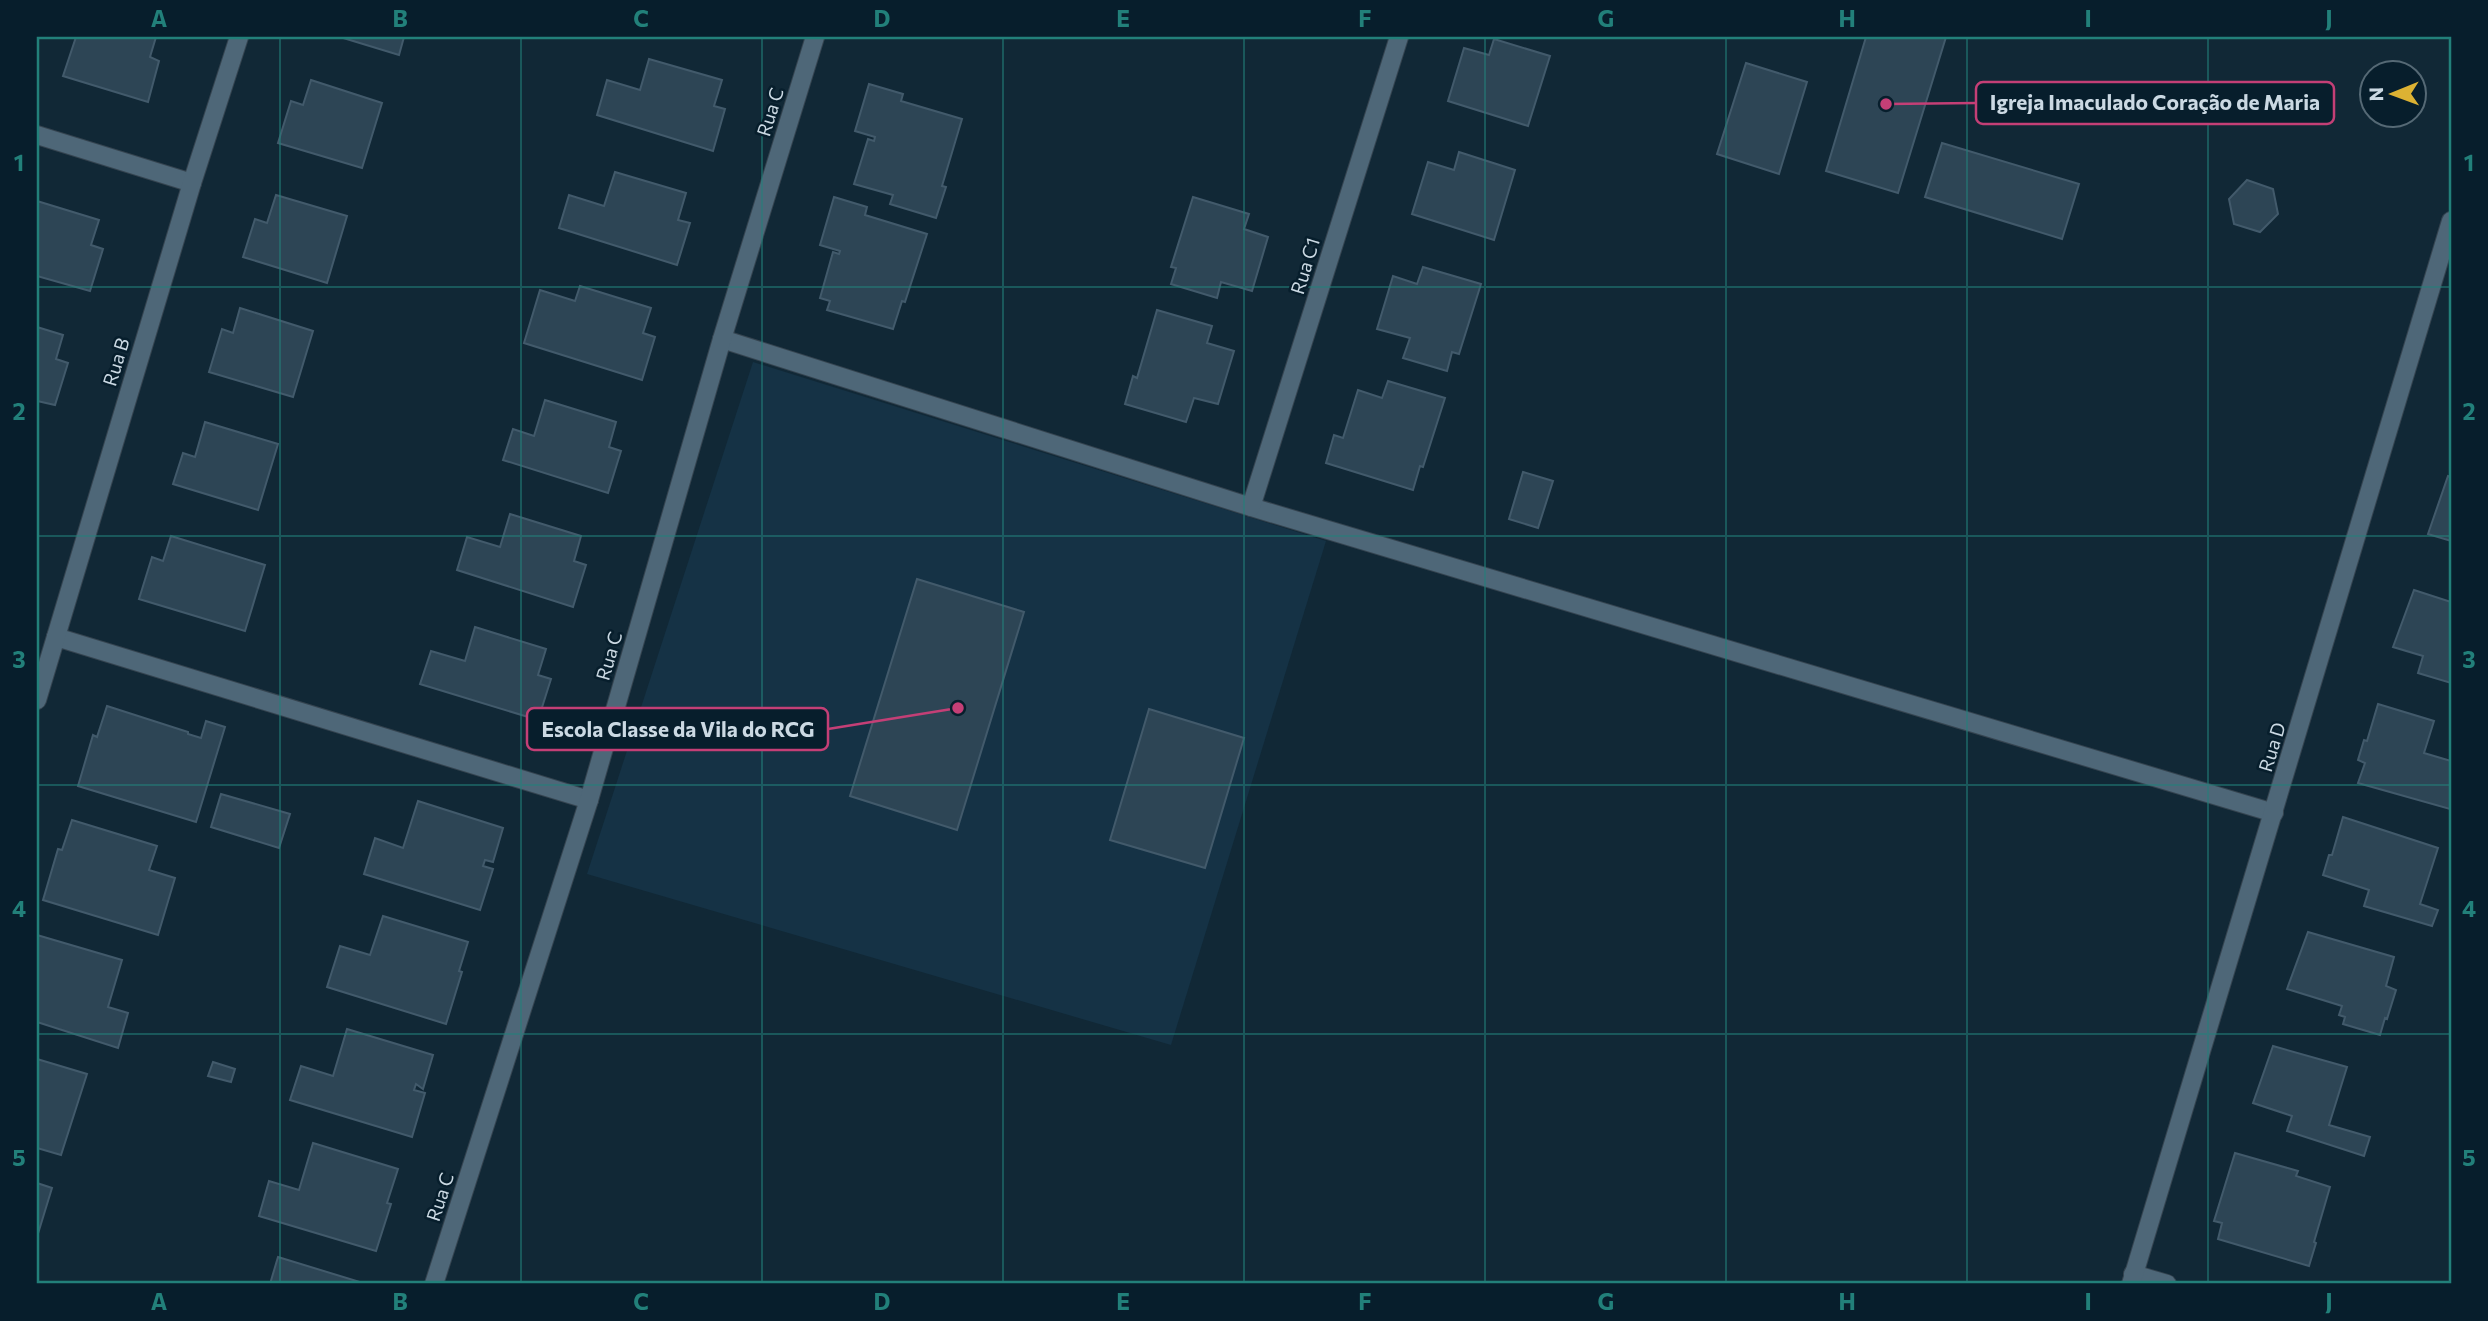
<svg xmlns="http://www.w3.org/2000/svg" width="2488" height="1321" viewBox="0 0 2488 1321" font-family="Commissioner,sans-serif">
<rect width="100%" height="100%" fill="#112836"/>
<polygon fill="#153245" points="753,362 1326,541 1171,1045 587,874"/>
<g fill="#2d4555" stroke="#425a6b" stroke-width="2">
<polygon points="76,37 156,37 150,57 159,61 148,102 63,76"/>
<polygon points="340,37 404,37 399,55"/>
<polygon points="1866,37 1946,37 1898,193 1826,171"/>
<polygon points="1494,39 1550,56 1528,126 1448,101 1464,48 1489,55"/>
<polygon points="649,59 722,80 714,106 725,109 713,151 597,115 607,80 640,90"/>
<polygon points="1746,63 1807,82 1779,174 1717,154"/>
<polygon points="311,80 382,103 362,168 278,143 291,101 303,105"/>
<polygon points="869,84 903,94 901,101 962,119 942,186 946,187 936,218 890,204 893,195 854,184 868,139 874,141 875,137 855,131"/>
<polygon points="1942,143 2079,184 2062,239 1925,197"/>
<polygon points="1459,152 1515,170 1494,240 1412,214 1428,162 1454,170"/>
<polygon points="615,172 686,193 678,220 690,223 677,265 559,228 569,195 604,206"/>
<polygon points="2247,180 2273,189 2278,214 2260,232 2234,224 2229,199"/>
<polygon points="276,195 347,216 327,283 243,257 255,219 267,223"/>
<polygon points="834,197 867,207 865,215 927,234 905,302 902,301 893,329 827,310 830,301 820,298 833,252 839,254 840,251 820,245"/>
<polygon points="1193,197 1249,214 1244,229 1268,237 1252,291 1221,282 1217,298 1171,284 1176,268 1171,267"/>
<polygon points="37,201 99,220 91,245 103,249 90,291 37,276"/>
<polygon points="1423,267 1481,284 1459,354 1452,352 1447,371 1403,358 1410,338 1377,329 1393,276 1417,284"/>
<polygon points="580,286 651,308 643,333 655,337 642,380 524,343 540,290 575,301"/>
<polygon points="240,308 313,331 293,397 209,372 222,329 233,333"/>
<polygon points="1157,310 1212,326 1207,343 1234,351 1218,404 1194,398 1186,422 1125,404 1133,376 1137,378"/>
<polygon points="37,327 63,335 56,359 68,363 55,405 37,401"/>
<polygon points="1388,381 1445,398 1423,467 1420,466 1413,490 1326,463 1334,435 1343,438 1358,390 1382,398"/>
<polygon points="545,400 616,422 609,447 621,451 608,493 503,460 513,429 534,436"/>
<polygon points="205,422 278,444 258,510 173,484 183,453 195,457"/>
<polygon points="1523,472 1553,481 1538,528 1509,519"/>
<polygon points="2448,476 2451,477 2451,541 2428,534"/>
<polygon points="510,514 581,536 574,561 586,565 573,607 457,570 467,537 500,547"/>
<polygon points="171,536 265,565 245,631 139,599 152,557 163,561"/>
<polygon points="917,579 1024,612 957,830 850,796"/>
<polygon points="2414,590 2451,602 2451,683 2418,673 2423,656 2393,647"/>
<polygon points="475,627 546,649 538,675 551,679 538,720 420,684 431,651 465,661"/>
<polygon points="2378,704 2434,721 2424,753 2451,761 2450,809 2358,783 2365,763 2358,760 2364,740 2367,741"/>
<polygon points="107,706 188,732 188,734 201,738 206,721 225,727 196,822 78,786 93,735 97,737"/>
<polygon points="1149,709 1244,738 1205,868 1110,840"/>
<polygon points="221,794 290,814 279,848 211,827"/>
<polygon points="418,801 503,828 493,862 485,860 483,866 493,869 480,910 364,874 375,838 403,848"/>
<polygon points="2343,817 2438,848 2420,904 2438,910 2432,926 2364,906 2369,890 2323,875 2329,855 2332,855"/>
<polygon points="72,820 157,846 149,870 175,878 158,935 43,900 58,849 62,850"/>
<polygon points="383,916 468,942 459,971 462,972 446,1024 327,987 340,946 370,955"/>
<polygon points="2308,932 2394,957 2386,986 2396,990 2387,1019 2385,1018 2380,1035 2343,1024 2345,1017 2339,1015 2342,1006 2287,989"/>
<polygon points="37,935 122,960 108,1007 128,1013 118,1048 37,1022"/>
<polygon points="347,1029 433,1055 423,1089 416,1084 414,1090 425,1093 412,1137 290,1100 301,1066 333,1076"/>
<polygon points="2273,1046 2347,1067 2329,1125 2370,1137 2364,1156 2287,1131 2292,1116 2253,1103"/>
<polygon points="37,1059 87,1074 61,1155 37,1148"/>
<polygon points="213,1062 235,1069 231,1082 208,1076"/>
<polygon points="313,1143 398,1169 387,1203 391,1204 376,1251 259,1216 269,1181 299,1190"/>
<polygon points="2235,1153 2298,1171 2296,1176 2330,1187 2314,1242 2316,1243 2309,1266 2218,1239 2222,1223 2214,1221"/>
<polygon points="37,1183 52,1188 37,1237"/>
<polygon points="278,1257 363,1283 362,1284 270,1284"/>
</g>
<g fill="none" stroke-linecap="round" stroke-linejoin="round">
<defs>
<g id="street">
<polyline points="37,135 192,183"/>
<polyline points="722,339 1251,507 2274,813"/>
<polyline points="1251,507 1399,37"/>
<polyline points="56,637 589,800"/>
<polyline points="37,700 192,183 239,37"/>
<polyline points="2133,1274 2167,1284"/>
<polyline points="434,1284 589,800 722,339 815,37"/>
<polyline points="2131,1284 2451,221"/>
</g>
</defs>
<use href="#street" stroke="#354450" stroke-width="20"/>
<use href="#street" stroke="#4e6778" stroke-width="18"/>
</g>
<path fill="none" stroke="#22807a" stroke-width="2" stroke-opacity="0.55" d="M 280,37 L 280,1284M 521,37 L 521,1284M 762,37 L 762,1284M 1003,37 L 1003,1284M 1244,37 L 1244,1284M 1485,37 L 1485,1284M 1726,37 L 1726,1284M 1967,37 L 1967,1284M 2208,37 L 2208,1284M 37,287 L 2451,287M 37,536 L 2451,536M 37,785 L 2451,785M 37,1034 L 2451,1034"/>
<g text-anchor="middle" stroke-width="5" stroke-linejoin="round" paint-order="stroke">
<g font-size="19" fill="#cbd9e3" stroke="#071e2c">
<text transform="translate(770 112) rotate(-73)" y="7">Rua C</text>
<text transform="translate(1305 266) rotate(-73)" y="7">Rua C1</text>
<text transform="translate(116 362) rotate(-73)" y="7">Rua B</text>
<text transform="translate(609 656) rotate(-74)" y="7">Rua C</text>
<text transform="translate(2272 747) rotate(-73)" y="7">Rua D</text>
<text transform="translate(440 1197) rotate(-72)" y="7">Rua C</text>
</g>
</g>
<path fill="none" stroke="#c43f76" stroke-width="2.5" d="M1886 104L1976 103M958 708L828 729"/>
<g fill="#c43f76" stroke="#071e2c" stroke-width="2.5">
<circle cx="1886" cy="104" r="7"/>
<circle cx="958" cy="708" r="7"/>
</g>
<g fill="#071e2c" stroke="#c43f76" stroke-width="2.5">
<rect x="1976" y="82" width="358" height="42" rx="7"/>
<rect x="527" y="708" width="301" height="42" rx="7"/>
</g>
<g font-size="21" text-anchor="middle" font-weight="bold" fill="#cbd9e3">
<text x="2155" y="110">Igreja Imaculado Coração de Maria</text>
<text x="678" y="737">Escola Classe da Vila do RCG</text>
</g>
<rect width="2488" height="1321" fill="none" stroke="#071e2c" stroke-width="77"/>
<g transform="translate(2393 94) rotate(269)"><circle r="33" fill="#071e2c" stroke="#556975" stroke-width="2"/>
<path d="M0-5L12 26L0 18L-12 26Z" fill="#dcb233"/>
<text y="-10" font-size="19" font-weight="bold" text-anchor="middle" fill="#cbd9e3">N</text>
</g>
<rect x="38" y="38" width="2412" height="1244" fill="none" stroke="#22807a" stroke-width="2.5"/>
<g font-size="23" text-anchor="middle" font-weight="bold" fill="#22807a">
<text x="159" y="27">A</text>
<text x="400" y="27">B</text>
<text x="641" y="27">C</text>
<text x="882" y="27">D</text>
<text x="1123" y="27">E</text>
<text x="1365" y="27">F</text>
<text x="1606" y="27">G</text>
<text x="1847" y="27">H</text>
<text x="2088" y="27">I</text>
<text x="2329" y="27">J</text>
<text x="19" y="171">1</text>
<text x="2469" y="171">1</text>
<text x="19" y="420">2</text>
<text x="2469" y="420">2</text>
<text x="19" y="668">3</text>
<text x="2469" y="668">3</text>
<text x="19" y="917">4</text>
<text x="2469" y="917">4</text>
<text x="19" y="1166">5</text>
<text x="2469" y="1166">5</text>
<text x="159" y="1310">A</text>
<text x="400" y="1310">B</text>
<text x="641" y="1310">C</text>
<text x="882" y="1310">D</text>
<text x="1123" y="1310">E</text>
<text x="1365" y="1310">F</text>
<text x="1606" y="1310">G</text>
<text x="1847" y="1310">H</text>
<text x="2088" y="1310">I</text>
<text x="2329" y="1310">J</text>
</g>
</svg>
